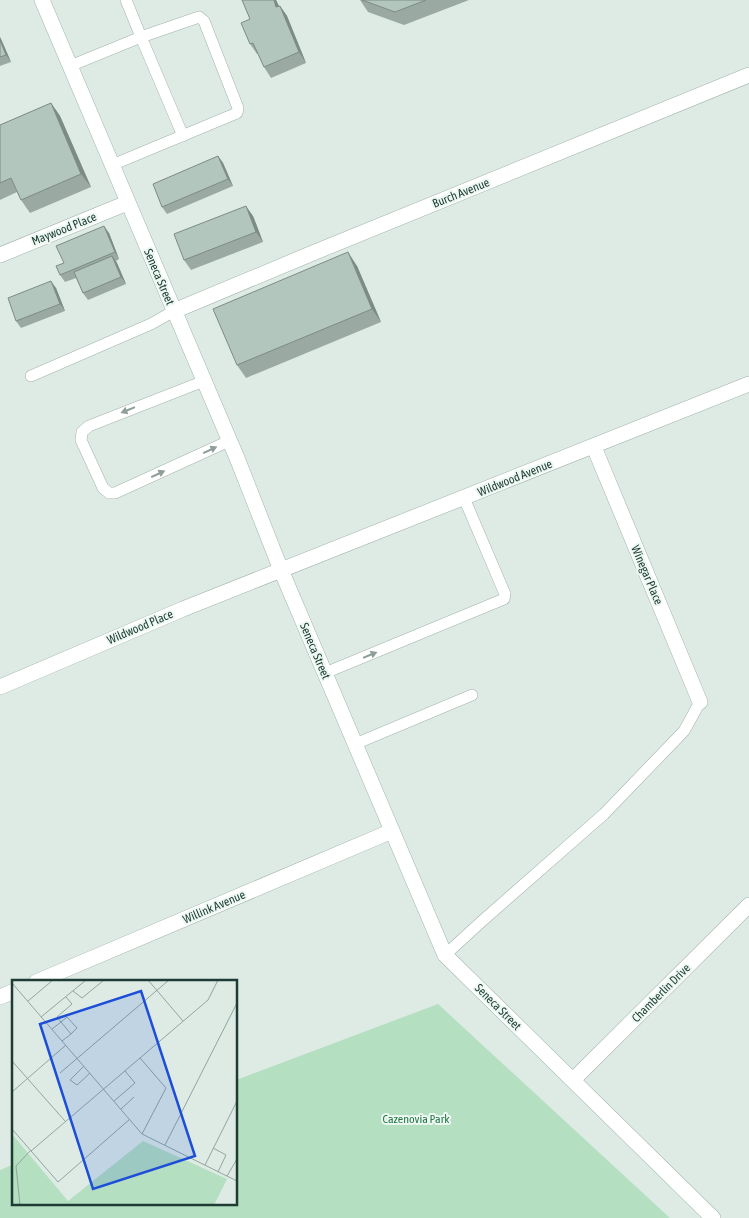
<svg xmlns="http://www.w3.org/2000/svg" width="749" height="1218" viewBox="0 0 749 1218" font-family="'Asap Condensed',sans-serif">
<rect width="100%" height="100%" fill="#deebe5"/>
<polygon fill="#b4dfc0" points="438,1004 670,1218 0,1218 0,1170 14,1164 14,1204 236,1204 236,1080"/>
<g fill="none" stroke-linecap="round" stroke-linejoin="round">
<defs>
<g id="lane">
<polyline points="70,66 141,37 126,0"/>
<polyline points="112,165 237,113 238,108 204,21 199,17 141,37 183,136"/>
<polyline points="31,376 151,324 174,311"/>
<polyline points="204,381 89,426 82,432 81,440 103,488 109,493 115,493 229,441"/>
<polyline points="325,673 504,599 505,594 464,498"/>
<polyline points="355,744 472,695"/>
<polyline points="445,955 481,922 604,814 684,731 700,702"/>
</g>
<g id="street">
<polyline points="0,255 127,203"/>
<polyline points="174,311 308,255 749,75"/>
<polyline points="594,447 700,702"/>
<polyline points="0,687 183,609 749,384"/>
<polyline points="36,982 392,831"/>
<polyline points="0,997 14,991"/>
<polyline points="573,1080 749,905"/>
</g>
<polyline id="secondary" points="42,0 237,458 281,570 445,955 713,1218"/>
</defs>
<use href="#lane" stroke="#a1b3ac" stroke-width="12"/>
<use href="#street" stroke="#a1b3ac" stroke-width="16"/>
<use href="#secondary" stroke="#9cb8ae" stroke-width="16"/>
<use href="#lane" stroke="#fff" stroke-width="11"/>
<use href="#street" stroke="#fff" stroke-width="15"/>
<use href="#secondary" stroke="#fff" stroke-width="15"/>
</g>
<g fill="#9aaaa3">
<polygon points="242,0 276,0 279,6 280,6 287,16 306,63 271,78 264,67 258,54 257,54 250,44 250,19"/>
<polygon points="360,0 469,0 404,25 368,12"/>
<polygon points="0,37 11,62 0,66"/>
<polygon points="51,103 60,116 91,187 30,213 21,200 17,192 0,200 0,125"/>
<polygon points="218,156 223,163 233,186 167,214 162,207"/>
<polygon points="253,216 263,242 191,270 184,260"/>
<polygon points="109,233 119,259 116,261 126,284 88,300 83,293 76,278 65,282 60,275 64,263"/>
<polygon points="357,266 381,322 246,378 237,365"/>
<polygon points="56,288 65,311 21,328 16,321"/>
</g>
<g fill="#7d8b85">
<polygon points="274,0 276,0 284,17 276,7"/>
<polygon points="280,6 287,16 306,63 299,52"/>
<polygon points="0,37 1,39 11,62 6,55 0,40"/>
<polygon points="51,103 60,116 91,187 81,174"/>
<polygon points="218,156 223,163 233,186 228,179"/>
<polygon points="246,206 253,216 263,242 256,232"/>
<polygon points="104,226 109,233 119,259 115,252"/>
<polygon points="348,252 357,266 381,322 372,309"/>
<polygon points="112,256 117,263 126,284 121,277"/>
<polygon points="51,281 56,288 65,311 60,304"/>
</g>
<g fill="#b3c6be" stroke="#7d8b85">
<polygon points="242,0 274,0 276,7 280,6 299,52 264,67 253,43 250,44 241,23 250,19"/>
<polygon points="362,0 426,0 395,12"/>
<polygon points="0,40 6,55 0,57"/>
<polygon points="51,103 81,174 21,200 11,178 0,183 0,125"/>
<polygon points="218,156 228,179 162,207 153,184"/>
<polygon points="246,206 256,232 184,260 174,234"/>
<polygon points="104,226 115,252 60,275 56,266 64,263 56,246"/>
<polygon points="348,252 372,309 237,365 213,309"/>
<polygon points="112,256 121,277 83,293 74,272"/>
<polygon points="51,281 60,304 16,321 8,298"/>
</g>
<defs><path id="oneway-solid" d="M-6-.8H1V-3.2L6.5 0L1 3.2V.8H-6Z" transform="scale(1.25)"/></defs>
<g fill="#8e9e9a">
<use href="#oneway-solid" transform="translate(128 410) rotate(158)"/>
<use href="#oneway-solid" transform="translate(210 450) rotate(-25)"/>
<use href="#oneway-solid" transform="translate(158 474) rotate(-25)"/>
<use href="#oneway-solid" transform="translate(370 655) rotate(-22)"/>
</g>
<g text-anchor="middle" stroke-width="4" stroke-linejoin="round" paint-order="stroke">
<g font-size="12" fill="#1e3c34" stroke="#eef8f3">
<text transform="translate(461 193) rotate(-22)" y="4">Burch Avenue</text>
<text transform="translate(64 229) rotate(-22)" y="4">Maywood Place</text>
<text transform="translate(159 277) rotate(67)" y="4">Seneca Street</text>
<text transform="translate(515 478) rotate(-22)" y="4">Wildwood Avenue</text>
<text transform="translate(647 575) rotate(67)" y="4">Winegar Place</text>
<text transform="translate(140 627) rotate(-23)" y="4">Wildwood Place</text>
<text transform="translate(315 651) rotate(67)" y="4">Seneca Street</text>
<text transform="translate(214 907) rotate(-23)" y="4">Willink Avenue</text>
<text transform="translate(661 993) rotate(-45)" y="4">Chamberlin Drive</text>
<text transform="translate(498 1007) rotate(45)" y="4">Seneca Street</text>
</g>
<g font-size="12" fill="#247745" stroke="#eef8f3">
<text x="416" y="1123">Cazenovia Park</text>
</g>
</g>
<g transform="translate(12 980)">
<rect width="225" height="225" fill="#deebe5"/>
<path d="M 0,154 L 56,221 L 131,161 L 215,199 L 202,225 L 0,225 Z" fill="#b4dfc0"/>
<path fill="none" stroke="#91a59e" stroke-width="1" d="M 136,0 L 171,41M 0,3 L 130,154 L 225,201M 61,11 L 70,18 L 92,0M 16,21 L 41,0M 29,37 L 74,0M 40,49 L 49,42 L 45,37 L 60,24 L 54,17M 50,61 L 59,54 L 65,48 L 55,37 L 49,42 L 59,54M 128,78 L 154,108 L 130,154M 0,81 L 53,141M 72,86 L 58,100 L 65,105 L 78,93M 48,93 L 157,0M 0,112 L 54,65M 102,121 L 123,103 L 113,91M 109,129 L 122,117M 0,149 L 46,202 L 118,139M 153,165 L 225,23M 201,168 L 214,175 L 206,192M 19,171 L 196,20 L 206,0M 193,185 L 225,121M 215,196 L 225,179M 8,225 L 4,186 L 19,170"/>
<path fill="#1d4ed8" fill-opacity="0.15" stroke="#1d4ed8" stroke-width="2.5" d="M 129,11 L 183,176 L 81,209 L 28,44 Z"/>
<rect width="225" height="225" fill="none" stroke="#1e3c34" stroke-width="2.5"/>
</g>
</svg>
